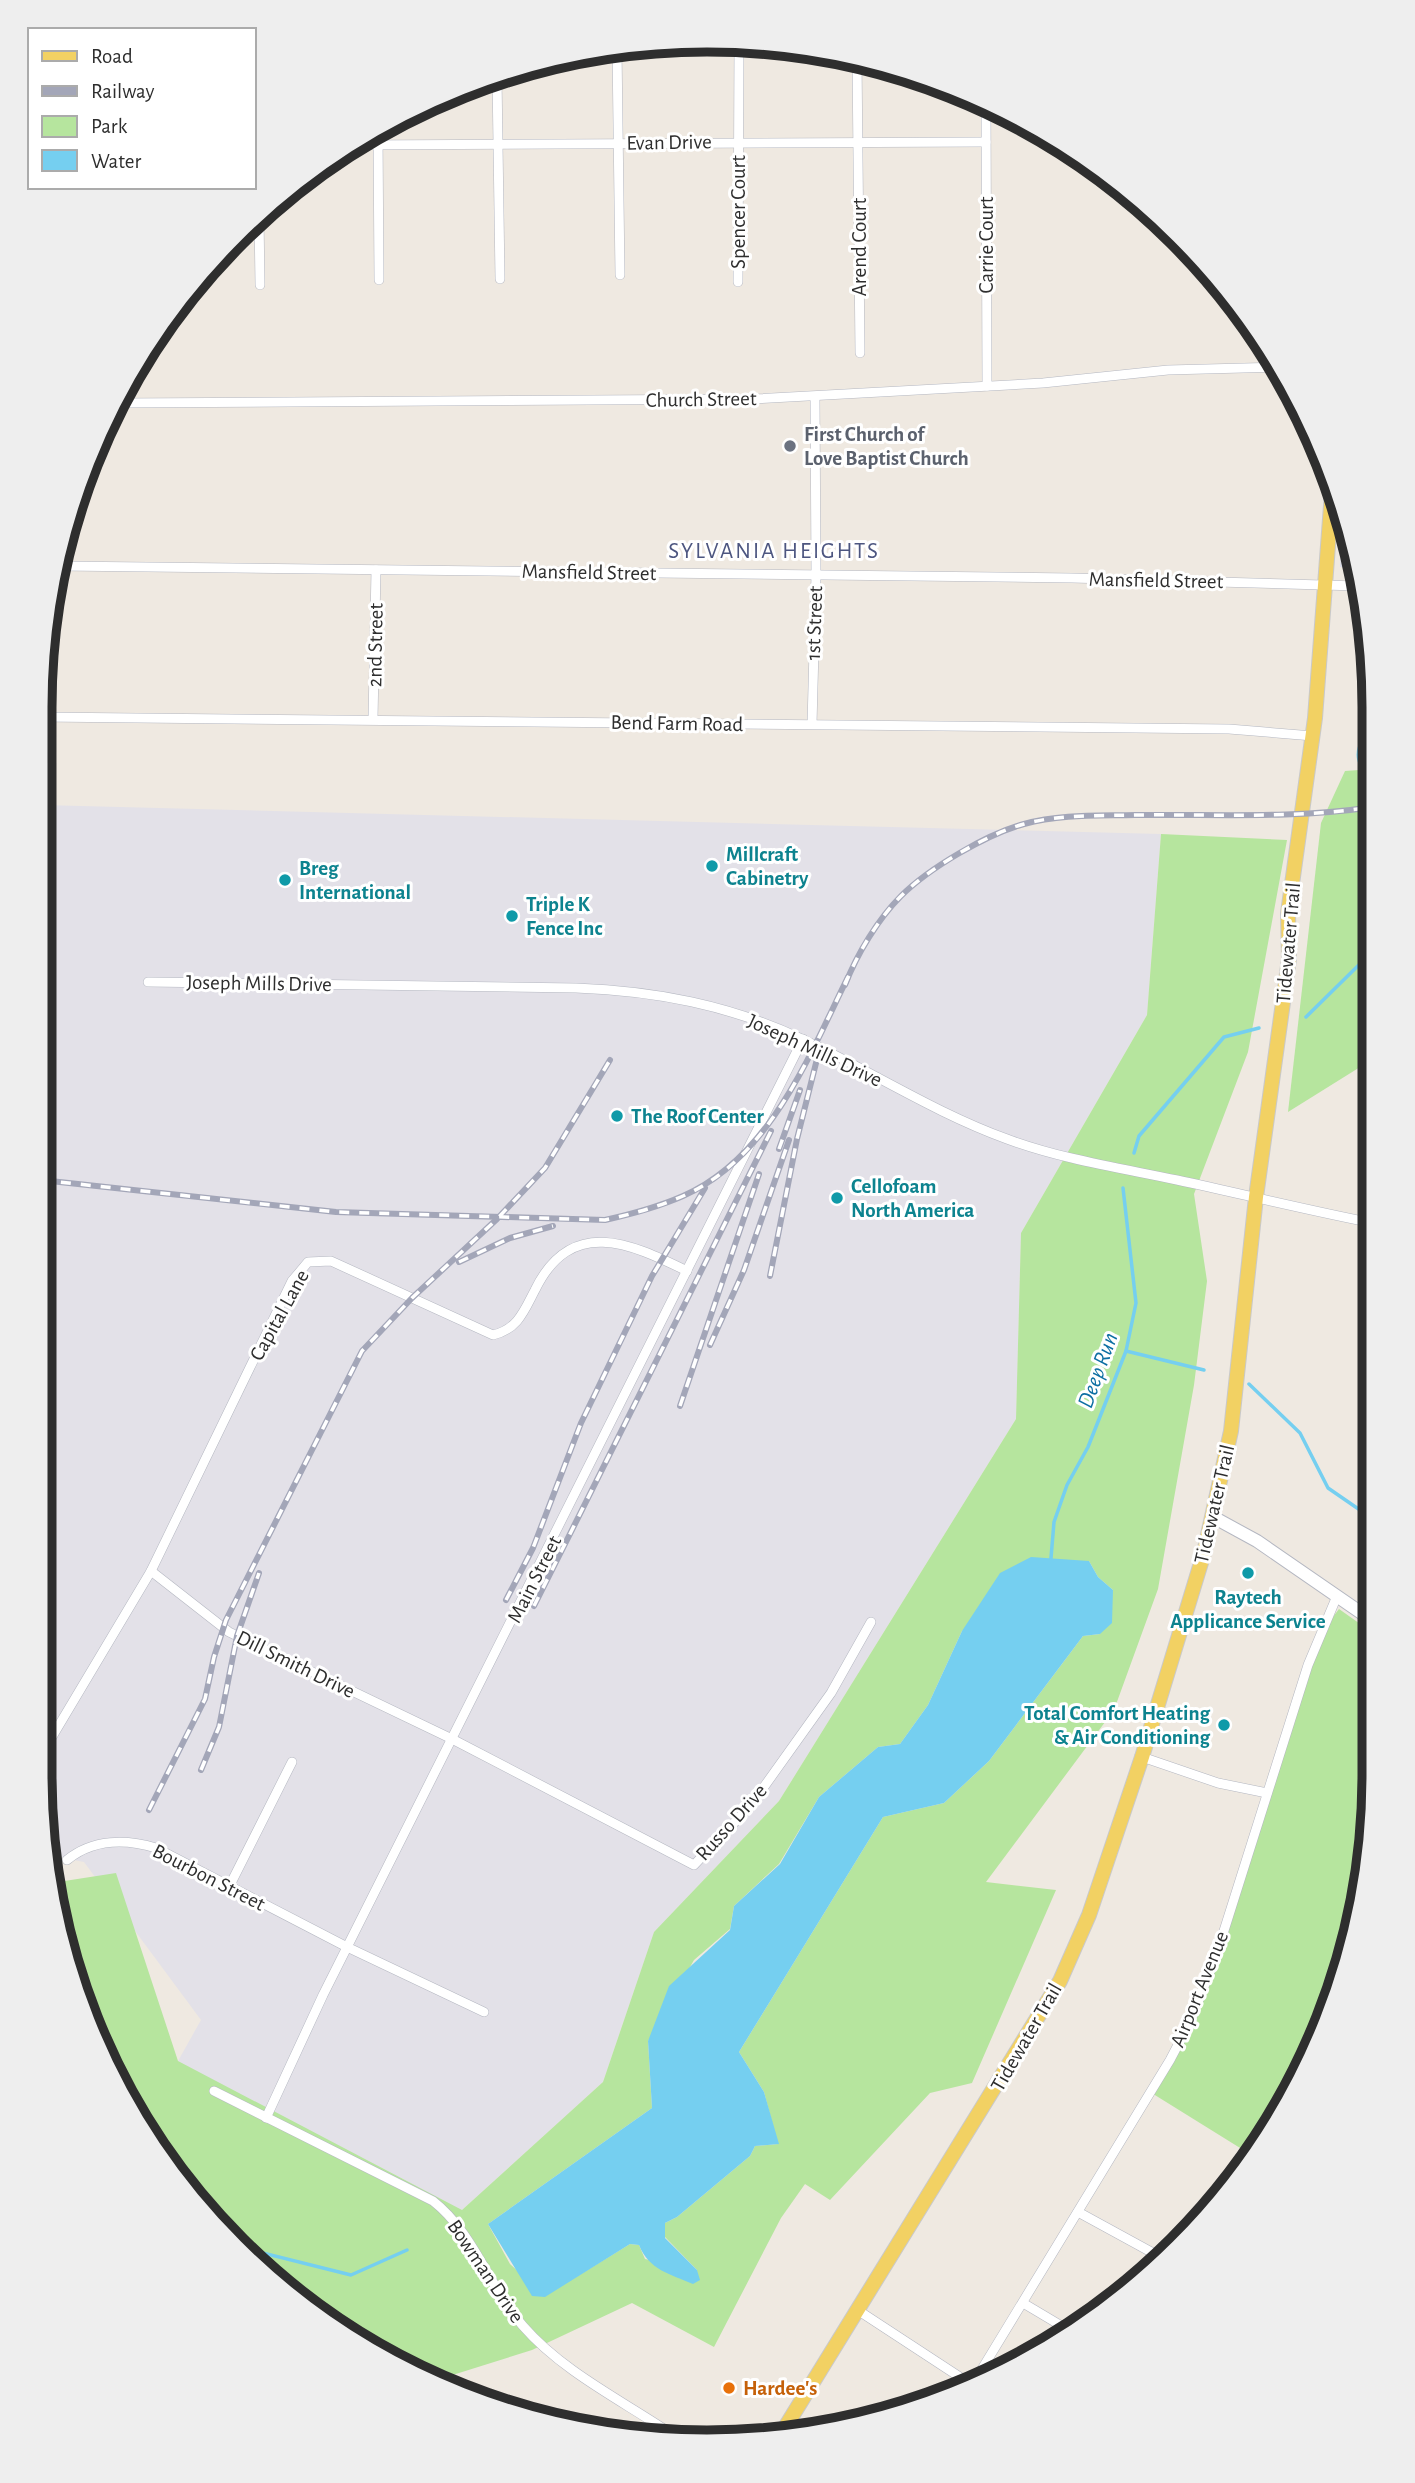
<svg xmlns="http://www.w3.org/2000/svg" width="1415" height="2483" viewBox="0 0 1415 2483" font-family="'Alegreya Sans',sans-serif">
<rect width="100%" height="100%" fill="#efe9e1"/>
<polygon fill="#e3e1e8" points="42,805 1161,834 1147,1015 1021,1233 1016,1419 779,1801 654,1932 603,2082 462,2210 405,2213 178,2061 201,2020 84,1862 53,1856 40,1775"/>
<polygon fill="#dcdee8" points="1343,513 1354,569 1340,567"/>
<g fill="#b6e59e" fill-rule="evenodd">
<polygon points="1373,769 1373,1059 1288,1112 1321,823 1345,771"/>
<path d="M 1161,834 L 1287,840 L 1248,1052 L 1194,1194 L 1207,1281 L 1194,1385 L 1158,1589 L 1114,1710 L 986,1882 L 1056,1890 L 972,2083 L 930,2093 L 830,2200 L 805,2184 L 781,2218 L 714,2347 L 632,2303 L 532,2350 L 443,2378 L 336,2330 L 178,2181 L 76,1990 L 58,1882 L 116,1873 L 178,2061 L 462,2210 L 603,2082 L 654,1932 L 779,1801 L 1016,1419 L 1021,1233 L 1147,1015 ZM 1089,1561 L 1098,1577 L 1113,1590 L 1100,1634 L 1083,1636 L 989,1761 L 944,1803 L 883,1817 L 739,2052 L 764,2092 L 778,2144 L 755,2146 L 750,2156 L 677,2217 L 665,2223 L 665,2237 L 697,2270 L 645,2259 L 639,2245 L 630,2244 L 545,2296 L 510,2264 L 488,2224 L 652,2108 L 648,2041 L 694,1960 L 730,1929 L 734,1906 L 779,1864 L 819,1797 L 878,1747 L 900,1744 L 928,1705 L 962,1631 Z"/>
<polygon points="1339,1609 1373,1633 1373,1820 1339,1990 1263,2146 1253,2156 1150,2092 1190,2022 1317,1638"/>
</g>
<g fill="#75cff0">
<path d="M 1373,728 L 1373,769 L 1359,765 C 1352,750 1361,737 1373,728 Z"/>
<path d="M 1031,1557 L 1089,1561 L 1098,1577 L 1113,1590 L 1112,1623 L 1100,1634 L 1083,1636 L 989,1761 L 944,1803 L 883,1817 L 739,2052 L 764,2092 L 779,2144 L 755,2146 L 750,2156 L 677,2217 L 665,2223 L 665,2238 L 697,2270 L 700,2280 L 693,2284 C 670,2274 649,2270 639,2245 L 630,2244 L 545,2297 L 532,2296 L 488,2224 L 652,2108 L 648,2041 L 669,1986 L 730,1930 L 734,1906 L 780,1864 L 819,1797 L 878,1747 L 900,1744 L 928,1705 L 962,1631 L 1000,1573 Z"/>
</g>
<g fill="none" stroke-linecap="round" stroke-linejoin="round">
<g stroke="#75cff0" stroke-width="3.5">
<polyline points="1306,1017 1373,951"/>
<polyline points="1134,1153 1139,1136 1224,1037 1259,1028"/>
<polyline points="1126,1351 1204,1370"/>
<polyline points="1249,1384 1300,1433 1328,1488 1373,1519"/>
<polyline points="1051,1558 1054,1522 1067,1485 1088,1447 1126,1351 1136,1303 1123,1188"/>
<polyline points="251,2250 351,2275 407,2250"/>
</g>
<defs>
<g id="minor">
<polyline points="617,49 620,275"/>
<polyline points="857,59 860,353"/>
<polyline points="497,77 500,279"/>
<polyline points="986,104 987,386"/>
<polyline points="378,131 379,280"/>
<polyline points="352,145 986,142"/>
<polyline points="259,216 260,285"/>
<polyline points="738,282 739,43"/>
<polyline points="120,403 755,399 1043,383 1168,370 1280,367"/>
<polyline points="61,566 1072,578 1358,586"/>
<polyline points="42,717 1229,729 1313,736"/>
<polyline points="373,719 376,570"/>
<polyline points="812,724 816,575 815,397"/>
<path d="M 148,982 L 576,988 C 656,991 729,1005 802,1039 C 871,1071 935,1113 1007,1139 C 1061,1159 1120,1168 1177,1180 C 1242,1194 1307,1210 1373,1223"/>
<polyline points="151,1571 229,1632 452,1739 694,1865 751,1805 831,1693 871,1622"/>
<polyline points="1142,1757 1218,1783 1267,1793"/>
<path d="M 40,1761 L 43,1752 L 151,1571 L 292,1281 L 308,1262 L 331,1261 L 493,1335 C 518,1329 524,1311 535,1290 C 571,1216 630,1243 687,1271"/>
<path d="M 67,1860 C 93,1839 126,1839 156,1848 L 347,1947 L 484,2012"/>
<polyline points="229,1887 292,1762"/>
<path d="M 214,2091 L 433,2201 C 474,2233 489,2287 523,2326 C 562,2371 621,2400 670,2433"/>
<polyline points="266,2118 323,1995 803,1039"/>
<polyline points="1078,2212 1164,2259"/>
<polyline points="1023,2303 1065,2328"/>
<polyline points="859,2311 972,2385"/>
<polyline points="971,2387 1170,2060 1190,2022 1216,1956 1308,1665 1337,1596"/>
</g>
<polyline id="secondary" points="1213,1517 1257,1541 1373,1621"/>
<polyline id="primary" points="781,2434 1060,1981 1089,1915 1142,1757 1204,1553 1231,1431 1256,1197 1289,959 1288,913 1315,718 1333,479"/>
</defs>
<use href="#minor" stroke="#b4b7c1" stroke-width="10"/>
<use href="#secondary" stroke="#b4b7c1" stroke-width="14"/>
<use href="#primary" stroke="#c9c9c9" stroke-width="16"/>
<use href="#minor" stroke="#fff" stroke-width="9"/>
<use href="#secondary" stroke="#fff" stroke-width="12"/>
<use href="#primary" stroke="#f2d163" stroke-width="14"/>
<defs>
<g id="rail">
<path d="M 845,985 C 857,954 878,919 901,896 C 929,868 987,834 1024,824 C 1060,814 1099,816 1135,815 C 1216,814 1293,819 1373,807"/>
<polyline points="779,1149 800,1090"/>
<path d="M 41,1180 L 336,1212 L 605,1220 C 632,1214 658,1207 683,1196 C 770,1158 809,1056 848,977"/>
<polyline points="459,1262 510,1238 553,1226"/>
<polyline points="770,1276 797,1139 820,1047"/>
<polyline points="710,1345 744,1270 789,1140"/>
<polyline points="680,1406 759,1174"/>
<polyline points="506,1600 533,1548 581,1423 652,1276 705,1188"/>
<polyline points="534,1606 771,1131"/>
<polyline points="201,1770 219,1727 237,1636 259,1573"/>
<polyline points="149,1810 205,1699 214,1657 226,1620 362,1351 412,1298 497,1219 545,1168 610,1060"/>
</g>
</defs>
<use href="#rail" stroke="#a3a6b8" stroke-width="6"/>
<use href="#rail" stroke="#fff" stroke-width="3.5" stroke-dasharray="10" stroke-linecap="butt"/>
</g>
<circle fill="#6b7280" stroke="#fff" stroke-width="2.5" cx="790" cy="446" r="7"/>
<g fill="#0f9aa8" stroke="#fff" stroke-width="2.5">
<circle cx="712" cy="866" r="7"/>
<circle cx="285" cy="880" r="7"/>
<circle cx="512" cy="916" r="7"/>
<circle cx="617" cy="1116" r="7"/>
<circle cx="837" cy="1198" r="7"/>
<circle cx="1248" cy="1573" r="7"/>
<circle cx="1224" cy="1725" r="7"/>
</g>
<circle fill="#e8710a" stroke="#fff" stroke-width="2.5" cx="729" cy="2388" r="7"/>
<g text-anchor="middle" stroke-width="6" stroke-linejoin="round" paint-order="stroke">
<g font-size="21" fill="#2e2e2e" stroke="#fff">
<text transform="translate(669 142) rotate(-1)" y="7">Evan Drive</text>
<text transform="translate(738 212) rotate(-90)" y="7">Spencer Court</text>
<text transform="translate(986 245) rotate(-90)" y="7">Carrie Court</text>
<text transform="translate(859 247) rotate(-90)" y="7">Arend Court</text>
<text transform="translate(701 399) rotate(-1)" y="7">Church Street</text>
<text transform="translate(589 572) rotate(1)" y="7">Mansfield Street</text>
<text transform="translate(1156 580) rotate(1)" y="7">Mansfield Street</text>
<text transform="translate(814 623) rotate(-88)" y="7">1st Street</text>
<text transform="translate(375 645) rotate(-89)" y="7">2nd Street</text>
<text transform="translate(677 723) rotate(1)" y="7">Bend Farm Road</text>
<text transform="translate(1288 943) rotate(-85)" y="7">Tidewater Trail</text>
<text transform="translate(259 983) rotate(1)" y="7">Joseph Mills Drive</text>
<text transform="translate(815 1050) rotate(25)" y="7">Joseph Mills Drive</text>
<text transform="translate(279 1315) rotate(-61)" y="7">Capital Lane</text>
<text transform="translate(1214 1504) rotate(-77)" y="7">Tidewater Trail</text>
<text transform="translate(534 1579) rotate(-63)" y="7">Main Street</text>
<text transform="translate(296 1664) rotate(26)" y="7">Dill Smith Drive</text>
<text transform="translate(731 1822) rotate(-48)" y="7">Russo Drive</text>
<text transform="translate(209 1877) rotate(27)" y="7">Bourbon Street</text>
<text transform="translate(1199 1989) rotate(-68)" y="7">Airport Avenue</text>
<text transform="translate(1026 2037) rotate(-60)" y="7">Tidewater Trail</text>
<text transform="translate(486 2271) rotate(56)" y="7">Bowman Drive</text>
</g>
<g font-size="21" font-weight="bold" fill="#5b616d" stroke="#fff" text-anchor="start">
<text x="804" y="441">First Church of<tspan x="804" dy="24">Love Baptist Church</tspan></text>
</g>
<g font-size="21" font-weight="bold" fill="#0d838f" stroke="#fff" text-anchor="start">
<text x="726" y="861">Millcraft<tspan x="726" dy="24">Cabinetry</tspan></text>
<text x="299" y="875">Breg<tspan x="299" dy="24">International</tspan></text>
<text x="526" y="911">Triple K<tspan x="526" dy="24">Fence Inc</tspan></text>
<text x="631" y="1123">The Roof Center</text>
<text x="851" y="1193">Cellofoam<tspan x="851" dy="24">North America</tspan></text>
<text x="1248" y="1604" text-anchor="middle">Raytech<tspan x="1248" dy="24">Applicance Service</tspan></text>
<text x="1210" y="1720" text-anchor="end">Total Comfort Heating<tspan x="1210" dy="24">&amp; Air Conditioning</tspan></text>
</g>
<g font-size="21" font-weight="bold" fill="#c56008" stroke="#fff" text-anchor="start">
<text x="743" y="2395">Hardee's</text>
</g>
<g font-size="23" letter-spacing="2" fill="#4d5680" stroke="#fff">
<text x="774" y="558">SYLVANIA HEIGHTS</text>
</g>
<g font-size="23" font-style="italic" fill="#0d6fa3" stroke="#fff">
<text transform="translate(1097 1370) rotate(-70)" y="8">Deep Run</text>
</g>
</g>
<path d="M0 0H1415V2483H0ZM707 52H707A655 655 0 0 1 1362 707V1775A655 655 0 0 1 707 2430H707A655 655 0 0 1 52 1775V707A655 655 0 0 1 707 52Z" fill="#eee" fill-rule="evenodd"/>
<path fill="none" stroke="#2e2e2e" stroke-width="9" d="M707 52H707A655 655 0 0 1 1362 707V1775A655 655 0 0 1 707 2430H707A655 655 0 0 1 52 1775V707A655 655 0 0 1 707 52Z"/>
<rect x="28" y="28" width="228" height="161" fill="#ffffff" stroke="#ababab" stroke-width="2"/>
<rect x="42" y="51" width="35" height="10" fill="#f2d163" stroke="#ababab" stroke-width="2"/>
<text x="91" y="63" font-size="21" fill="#2e2e2e">Road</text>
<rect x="42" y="86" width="35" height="10" fill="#a3a6b8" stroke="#ababab" stroke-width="2"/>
<text x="91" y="98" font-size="21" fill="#2e2e2e">Railway</text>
<rect x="42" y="116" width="35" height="21" fill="#b6e59e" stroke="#ababab" stroke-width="2"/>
<text x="91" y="133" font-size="21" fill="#2e2e2e">Park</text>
<rect x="42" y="150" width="35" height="21" fill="#75cff0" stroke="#ababab" stroke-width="2"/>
<text x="91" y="168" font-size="21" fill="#2e2e2e">Water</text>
</svg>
